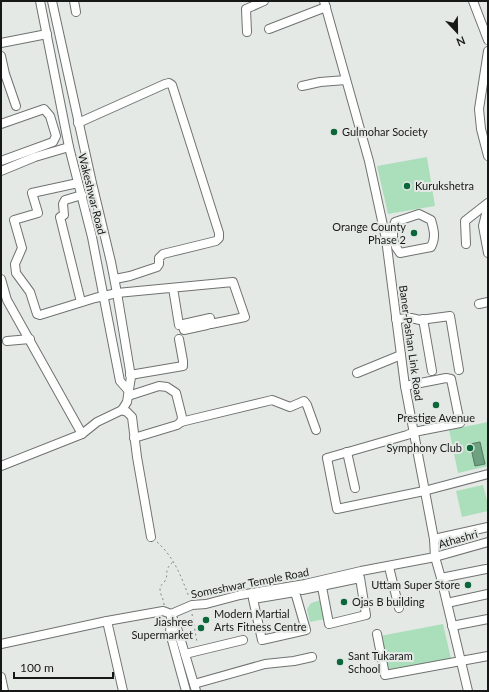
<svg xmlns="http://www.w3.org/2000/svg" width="489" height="692" viewBox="0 0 489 692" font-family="Lato,sans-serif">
<rect width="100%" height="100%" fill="#e5e9e6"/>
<g fill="#abdebb">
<polygon points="427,157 435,206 388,214 377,166"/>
<polygon points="488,422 488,466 458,473 449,430"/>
<polygon points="483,485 488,504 488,511 462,517 456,491"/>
<polygon points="321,600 325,619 310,622 307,609 311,603"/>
<polygon points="443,624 452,663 389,675 380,636"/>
</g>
<polygon fill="#6ea17f" stroke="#547860" points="480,442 485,464 475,466 470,444"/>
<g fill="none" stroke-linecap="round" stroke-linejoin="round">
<defs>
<g id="minor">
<polyline points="40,1 69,147 92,237 120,381 128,390"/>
<polyline points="52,1 92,183 111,262 117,293 131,377 127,402 122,410"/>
<polyline points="74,1 76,12"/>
<polyline points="324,1 369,161 386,239 405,386 434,539 435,557 441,578 468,691"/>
<polyline points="473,1 488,40"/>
<polyline points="269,29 326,7"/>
<polyline points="247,32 246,9 264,1"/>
<polyline points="1,43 47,34"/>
<polyline points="488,51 479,109 481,129 488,156"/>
<polyline points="1,56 5,74 16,106"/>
<polyline points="302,86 320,82 346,80"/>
<polyline points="78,123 165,84 169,83 172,85 219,233 219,238 216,241 163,254 159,258 159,264 157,267 130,276 115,279"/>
<polyline points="1,124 44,109 50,116 56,136 53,142 1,161"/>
<polyline points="1,171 35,157 69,147"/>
<polyline points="78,183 32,193 38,213 14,220 22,248 15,264 16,273 30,292 37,314 40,315 95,298 117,293 233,282 245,317 211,324 210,318 179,325 173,288"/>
<polyline points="488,206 483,226 488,253"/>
<path d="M 386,239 L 393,239 L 393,229 L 395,222 L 419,214 L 431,220 C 434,230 436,238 431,247 L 400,253 L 396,247 L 393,239"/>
<polyline points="466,244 465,221 488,203"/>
<polyline points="1,279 7,300 82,434"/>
<polyline points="81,302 60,217 64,215 63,204 65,200 82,195"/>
<polyline points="479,304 488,302"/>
<polyline points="396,319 411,318 420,320 450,316 459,370"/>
<polyline points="423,319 432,371"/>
<polyline points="182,324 184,330 207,325"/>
<polyline points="7,341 30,339"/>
<polyline points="357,373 401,355"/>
<polyline points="130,375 183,366 183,361 179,339"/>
<polyline points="405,386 446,378 451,379 460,423 414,432 407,435 327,458 337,509 424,491 488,474"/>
<polyline points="128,396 159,386 167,387 176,393 182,417 181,422"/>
<polyline points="122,410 127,412 132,417 137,457 151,537"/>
<polyline points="134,438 177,425 181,422 189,420 272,400 290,407 304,401 307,405 316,430"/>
<polyline points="347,452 355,488"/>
<polyline points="1,466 82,434 97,422 122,410"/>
<polyline points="434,539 488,527"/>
<polyline points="389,567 399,608"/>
<polyline points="441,578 486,569"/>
<polyline points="302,590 360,578 366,615 329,624 322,587 320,581"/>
<polygon points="295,592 306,630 262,640 253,599"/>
<polyline points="447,603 488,594"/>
<polyline points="171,614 178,631 196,691"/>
<polyline points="171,618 170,633 186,691"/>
<polyline points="107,621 123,691"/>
<polyline points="452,626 488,619"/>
<polyline points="377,634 385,675 488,656"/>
<polyline points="1,644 107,621 163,611 171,614 192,605 206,604 240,595 305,584 361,571 435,557 488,542"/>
<polyline points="185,654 243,640"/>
<polyline points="1,677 4,691"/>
<polyline points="194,684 265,664 294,661 312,657"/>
</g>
</defs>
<use href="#minor" stroke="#6f7370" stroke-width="10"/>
<g stroke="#858886" stroke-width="1" stroke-dasharray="2 3" stroke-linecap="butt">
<path d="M 157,542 C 174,557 181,576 189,597"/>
<path d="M 164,605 C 164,599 160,595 160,589 C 160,585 163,584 165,581 C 169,575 163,570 173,562"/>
<polyline points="192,614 197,642"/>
</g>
<use href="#minor" stroke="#fff" stroke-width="8"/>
</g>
<g fill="#0b673a" stroke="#e5e9e6" stroke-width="1.5">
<circle cx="334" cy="132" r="4"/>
<circle cx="407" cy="186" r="4"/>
<circle cx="414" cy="233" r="4"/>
<circle cx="436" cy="405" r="4"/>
<circle cx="470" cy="448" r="4"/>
<circle cx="468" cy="585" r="4"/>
<circle cx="344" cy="602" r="4"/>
<circle cx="206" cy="620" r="4"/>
<circle cx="201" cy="628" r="4"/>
<circle cx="340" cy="662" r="4"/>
</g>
<g text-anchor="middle" stroke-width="4" stroke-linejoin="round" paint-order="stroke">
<g font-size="11" fill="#171918" stroke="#e5e9e6" text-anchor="start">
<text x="342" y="136">Gulmohar Society</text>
<text x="415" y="190">Kurukshetra</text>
<text x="406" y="231" text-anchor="end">Orange County<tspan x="406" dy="13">Phase 2</tspan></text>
<text x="436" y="422" text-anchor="middle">Prestige Avenue</text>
<text x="462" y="452" text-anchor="end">Symphony Club</text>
<text x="460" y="589" text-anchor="end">Uttam Super Store</text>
<text x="352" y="606">Ojas B building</text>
<text x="214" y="618">Modern Martial<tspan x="214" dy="13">Arts Fitness Centre</tspan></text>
<text x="193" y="626" text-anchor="end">Jiashree<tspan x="193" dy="13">Supermarket</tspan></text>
<text x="348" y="660">Sant Tukaram<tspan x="348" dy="13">School</tspan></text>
</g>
<g font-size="11" fill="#171918" stroke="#e5e9e6">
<text transform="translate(92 194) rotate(76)" y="4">Wakeshwar Road</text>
<text transform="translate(411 343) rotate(82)" y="4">Baner-Pashan Link Road</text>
<text transform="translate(458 539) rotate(-16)" y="4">Athashri</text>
<text transform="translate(250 583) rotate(-11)" y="4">Someshwar Temple Road</text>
</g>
</g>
<rect width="489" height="692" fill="none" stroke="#171918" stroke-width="4"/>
<g transform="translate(457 32) rotate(158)" stroke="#e5e9e6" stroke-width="3" paint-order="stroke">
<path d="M0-3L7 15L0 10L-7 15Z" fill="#171918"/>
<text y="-6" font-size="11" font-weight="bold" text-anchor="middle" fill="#171918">N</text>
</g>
<path d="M14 672v6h99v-6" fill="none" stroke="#171918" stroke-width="2"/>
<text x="20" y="672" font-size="12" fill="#171918" stroke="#e5e9e6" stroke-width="3" paint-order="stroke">100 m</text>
</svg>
